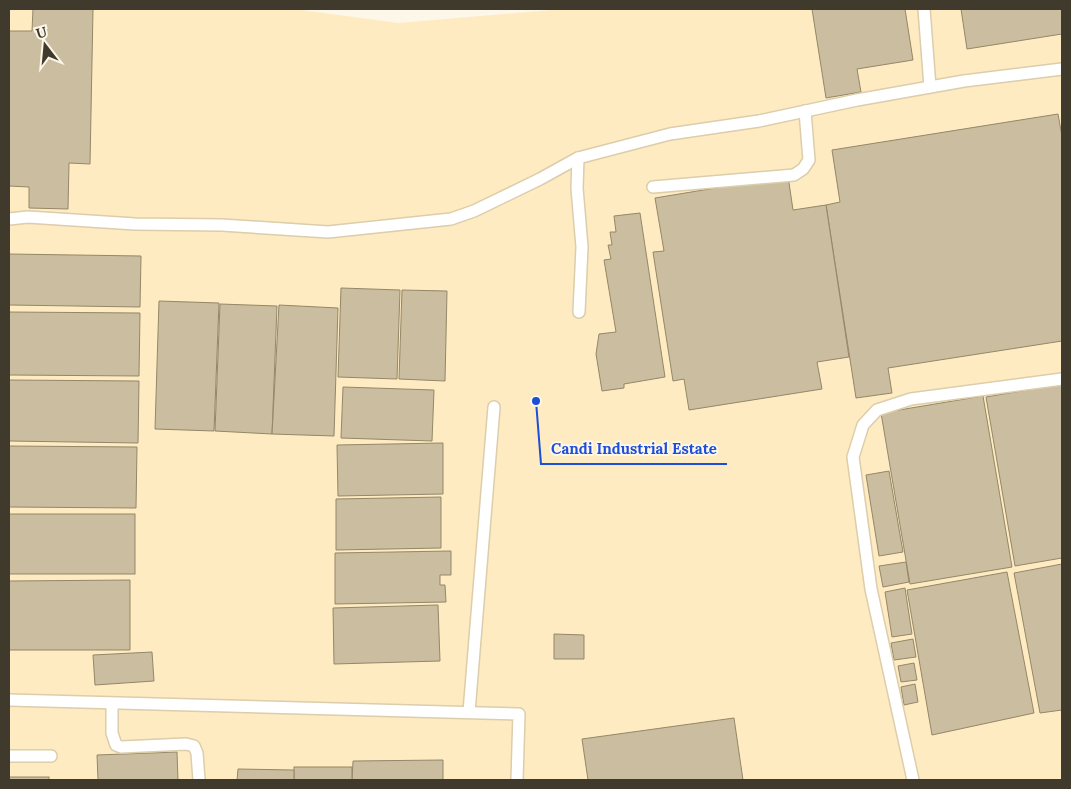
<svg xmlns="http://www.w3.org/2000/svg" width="1071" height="789" viewBox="0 0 1071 789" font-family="Lora,serif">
<rect width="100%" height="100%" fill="#fdf7e9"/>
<polygon fill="#feebc1" points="9,9 294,9 398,23 563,9 1062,9 1062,780 9,780"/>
<g fill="#cabda0" stroke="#958767">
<polygon points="33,9 93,9 90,164 69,163 68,209 29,208 29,187 9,186 9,31 32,31"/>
<polygon points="812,9 905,9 913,60 857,69 861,92 826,98"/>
<polygon points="961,9 1062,9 1062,34 967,49"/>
<polygon points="1058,114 1062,136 1062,341 888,368 892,393 856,398 826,205 840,202 832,150"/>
<polygon points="788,176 793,210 826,205 849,357 817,362 822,389 689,410 684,379 673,381 653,252 664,251 655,198"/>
<polygon points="640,213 665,377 624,384 624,388 602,391 596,354 599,334 616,332 604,260 611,259 608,245 612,245 610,232 616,232 614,216"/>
<polygon points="9,254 141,256 140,307 9,305"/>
<polygon points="341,288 400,290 397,379 338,377"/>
<polygon points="402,290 447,291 445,381 399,379"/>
<polygon points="159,301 219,303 214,431 155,429"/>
<polygon points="220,304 277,306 272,434 215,431"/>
<polygon points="279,305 338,308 334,436 272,434"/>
<polygon points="9,312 140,313 139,376 9,375"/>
<polygon points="9,380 139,381 138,443 9,441"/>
<polygon points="1062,384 1062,558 1015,566 986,397"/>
<polygon points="343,387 434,390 432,441 341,438"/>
<polygon points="983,396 1012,567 910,584 881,413"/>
<polygon points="443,443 443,494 338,496 337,445"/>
<polygon points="9,446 137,447 136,508 9,507"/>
<polygon points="889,471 903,552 879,556 866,475"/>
<polygon points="441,497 441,548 336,550 336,499"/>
<rect x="9" y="514" width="126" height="60"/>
<polygon points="451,551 451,575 440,575 440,585 445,585 446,602 335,604 335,553"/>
<polygon points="906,562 909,582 883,587 879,566"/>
<polygon points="1062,564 1062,710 1040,713 1014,573"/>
<polygon points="1007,572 1034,713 932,735 907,590"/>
<polygon points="130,580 130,650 9,650 9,581"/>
<polygon points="905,588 912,634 892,637 885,592"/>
<polygon points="438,605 440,661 334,664 333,608"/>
<polygon points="554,634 584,635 584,659 554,659"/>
<polygon points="913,639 916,657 894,660 891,643"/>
<polygon points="152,652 154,681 95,685 93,655"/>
<polygon points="914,663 917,680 901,682 898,666"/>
<polygon points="915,684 918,702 904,705 901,687"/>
<polygon points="734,718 743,780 588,780 582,739"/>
<polygon points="177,752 178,780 98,780 97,755"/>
<polygon points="443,760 443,780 352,780 353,761"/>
<rect x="294" y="767" width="58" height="13"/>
<polygon points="238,769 294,770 294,780 237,780"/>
<rect x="9" y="777" width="40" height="3"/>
</g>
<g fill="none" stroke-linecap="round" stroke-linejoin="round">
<defs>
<g id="lane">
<polyline points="924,9 930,87"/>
<polyline points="578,158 577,188 582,247 579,312"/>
<polyline points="653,187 794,175 803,169 809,160 805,111"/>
<polyline points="9,219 28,217 135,224 222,225 328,232 451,219 474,211 540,179 578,158 670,134 759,121 857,100 964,81 1062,69"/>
<polyline points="9,700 519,714 517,780"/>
<polyline points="112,704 112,733 116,745 121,747 186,744 194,746 197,753 199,780"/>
<polyline points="469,712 494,407"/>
<polyline points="9,756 51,756"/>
<polyline points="913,780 871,589 853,457 863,425 877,410 911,399 1062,379"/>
</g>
</defs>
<use href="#lane" stroke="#dccdab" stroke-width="14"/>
<use href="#lane" stroke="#fff" stroke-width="11"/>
</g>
<path fill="none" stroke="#1d4ed8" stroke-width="2" d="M536 401L541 464H727"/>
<circle fill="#1d4ed8" stroke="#fdf7e9" stroke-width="2" cx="536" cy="401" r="5"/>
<g font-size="15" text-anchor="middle" font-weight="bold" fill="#1d4ed8" stroke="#fdf7e9" stroke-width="4" stroke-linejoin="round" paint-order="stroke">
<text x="634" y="454">Candi Industrial Estate</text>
</g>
<rect width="1071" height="789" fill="none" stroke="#403a2c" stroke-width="20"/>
<g transform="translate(45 45) rotate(344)" stroke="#fdf7e9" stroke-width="4" paint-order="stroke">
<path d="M0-4L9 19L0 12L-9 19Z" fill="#403a2c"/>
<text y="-8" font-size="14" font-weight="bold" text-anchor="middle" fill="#403a2c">U</text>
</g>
</svg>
